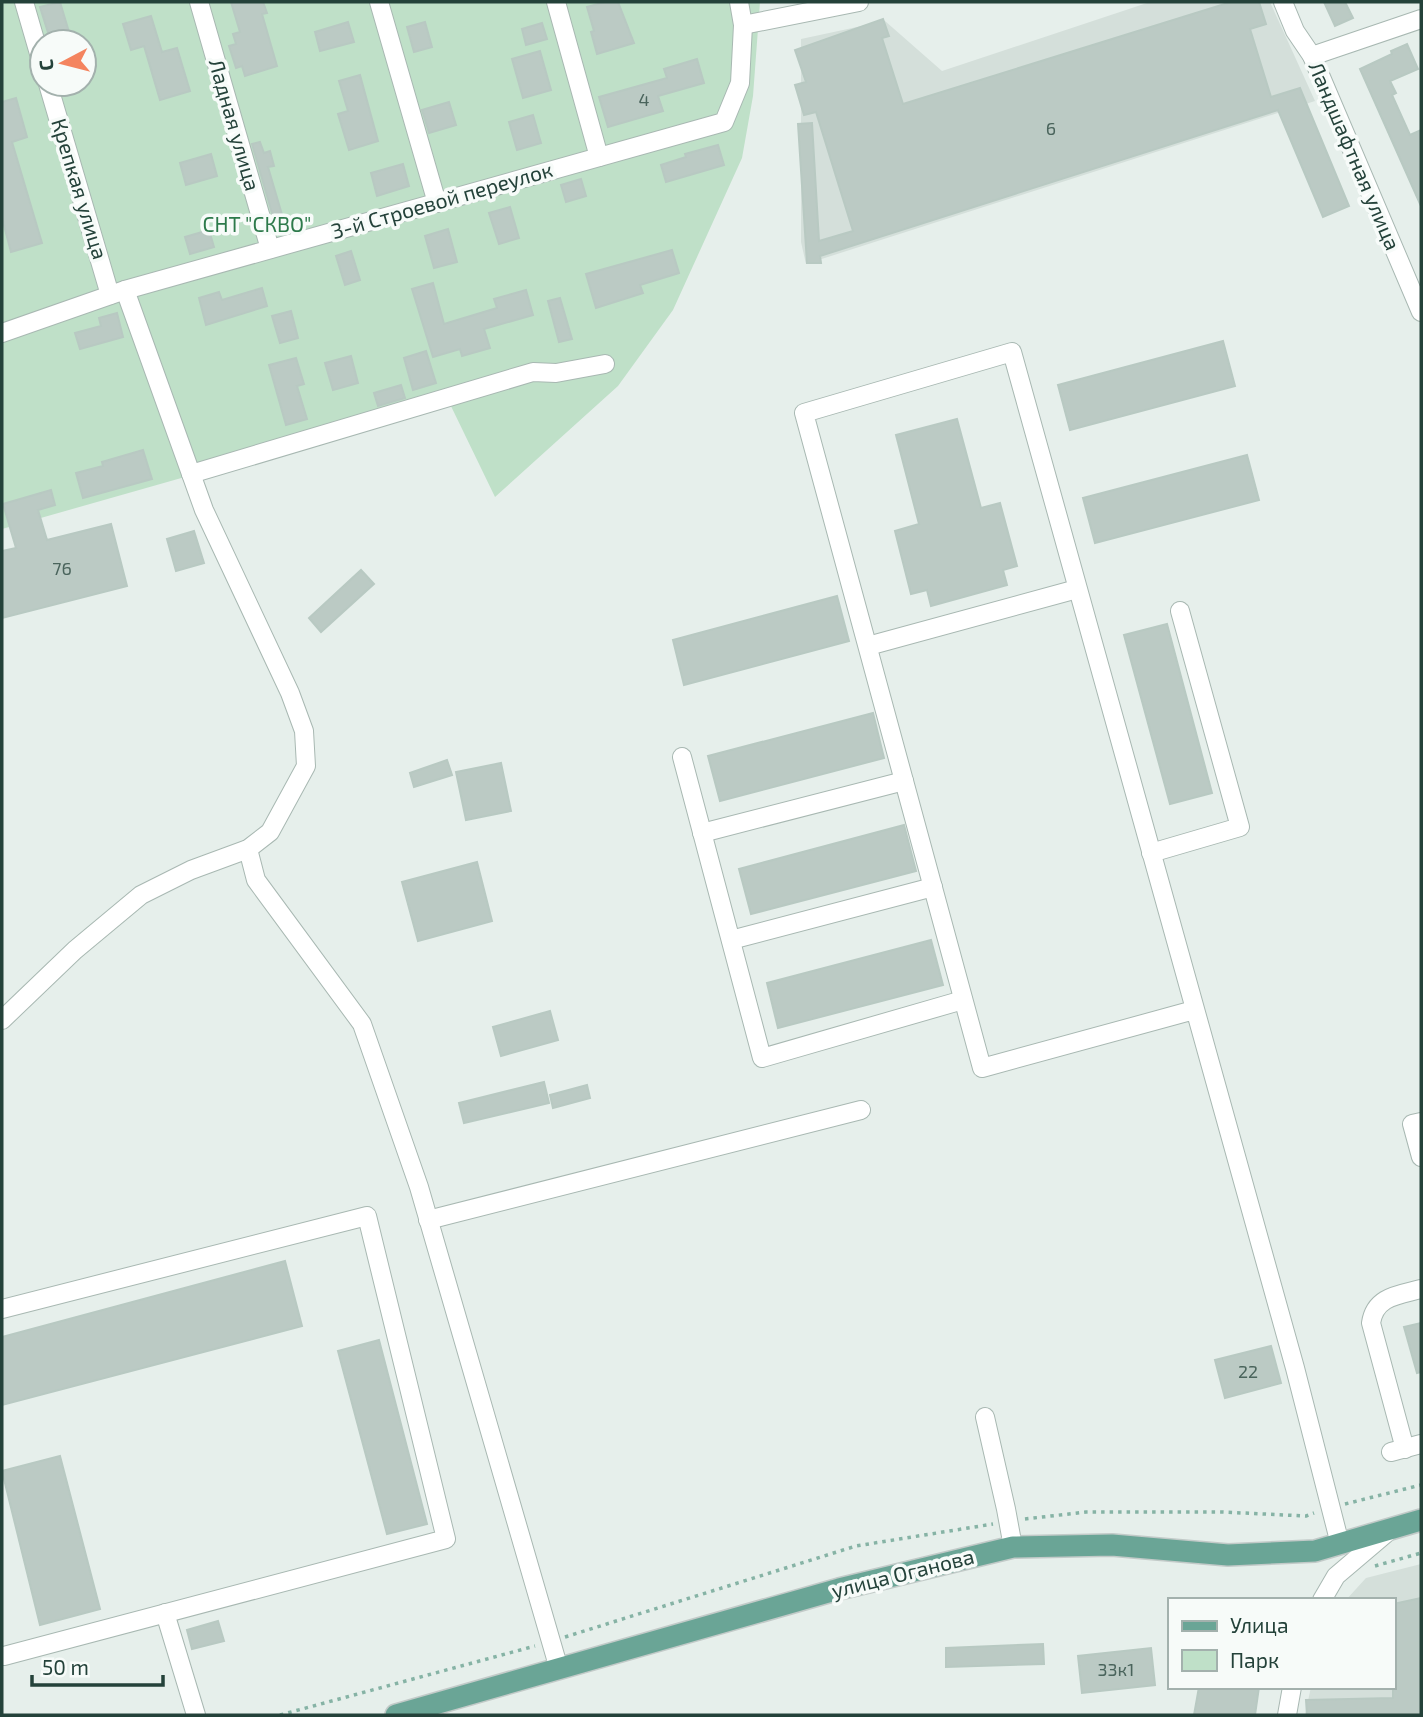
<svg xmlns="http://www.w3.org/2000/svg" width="1423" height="1717" viewBox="0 0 1423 1717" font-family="'Exo 2',sans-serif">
<rect width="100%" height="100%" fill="#e6efeb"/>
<g fill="#d4dfda">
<polygon points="1150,2 1270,2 1315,101 806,264 801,242 801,39 885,21 942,71"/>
<polygon points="1421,1564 1421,1715 1305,1715 1311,1687 1393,1687 1393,1600 1346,1600 1366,1578"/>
</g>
<path fill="#bfe0c8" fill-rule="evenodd" d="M 2,2 L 760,2 L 753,96 L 742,158 L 673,310 L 618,386 L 495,497 L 449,402 L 2,529 ZM 42,42 L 84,42 L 84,84 L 42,84 Z"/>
<g fill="#bbcac4" stroke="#b8c9c2" stroke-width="2">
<polygon points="60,2 72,42 51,42 40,7"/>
<polygon points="231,2 263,2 267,13 262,14 277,66 245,76 242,66 236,68 229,46 236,44 233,34 240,32"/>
<polygon points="605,2 618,2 634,43 597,54 591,32 594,31 587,7"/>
<polygon points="1231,2 1259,2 1266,24 1250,29 1271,97 1300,88 1349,206 1323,217 1278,110 820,256 821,263 807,263 798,124 812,123 819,241 853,231 816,112 804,115 795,85 806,82 795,50 883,19 889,36 882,38 903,104"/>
<polygon points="1324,2 1345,2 1353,18 1335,26"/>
<polygon points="151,16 162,52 177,48 190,91 160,100 144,46 131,50 123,24"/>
<polygon points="348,22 354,42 320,51 315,32"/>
<polygon points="425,22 432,47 414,52 407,27"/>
<polygon points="542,23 547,39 526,45 522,29"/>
<polygon points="1407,44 1418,69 1390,81 1396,93 1392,95 1410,135 1421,130 1421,206 1360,69 1392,54 1391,51"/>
<polygon points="540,51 551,90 523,98 512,59"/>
<polygon points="697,59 704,83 658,96 663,111 608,127 599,97 667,78 664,69"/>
<polygon points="360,75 378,141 349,150 338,114 348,111 339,81"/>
<polygon points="16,98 27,137 12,142 42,243 11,252 2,218 2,102"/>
<polygon points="449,102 456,125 429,133 422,110"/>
<polygon points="533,115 541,143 517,150 509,122"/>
<polygon points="260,142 264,153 270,151 274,166 268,167 283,218 274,220 252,144"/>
<polygon points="718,145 724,165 666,182 661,165 686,157 685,154"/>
<polygon points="211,154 217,176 186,185 180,163"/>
<polygon points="403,164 409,186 377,196 371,173"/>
<polygon points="581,179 586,196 566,202 561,185"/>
<polygon points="510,207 519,238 499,244 489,213"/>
<polygon points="448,229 457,262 434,268 425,236"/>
<polygon points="209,230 214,247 190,254 185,237"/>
<polygon points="672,250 679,273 640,285 643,293 596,308 586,274"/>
<polygon points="351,251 360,280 345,285 336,256"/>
<polygon points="433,283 444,324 497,308 494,299 526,290 533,315 484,329 490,348 462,356 460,349 433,357 412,289"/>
<polygon points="262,288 267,306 206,325 199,298 219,292 222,300"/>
<polygon points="560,298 572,339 559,342 548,301"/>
<polygon points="291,311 298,338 280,343 272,316"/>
<polygon points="117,313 123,337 80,349 75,333 101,326 99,318"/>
<polygon points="1223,341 1235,386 1070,430 1058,385"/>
<polygon points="426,351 436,383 413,390 404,358"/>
<polygon points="351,356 358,383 333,390 325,363"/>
<polygon points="296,358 304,384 297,386 307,419 286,425 269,365"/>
<polygon points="401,385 405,398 378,406 374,393"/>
<polygon points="957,419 981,508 1000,503 1017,566 1003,570 1007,585 931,606 927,590 911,594 895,531 919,524 896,435"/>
<polygon points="143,450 152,479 83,498 76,473 103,466 102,462"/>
<polygon points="1247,455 1259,500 1095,543 1083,498"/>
<polygon points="51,490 55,505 38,510 47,540 111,524 127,586 2,618 2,551 16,548 3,504"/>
<polygon points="194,531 204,563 176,571 167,539"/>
<polygon points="361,570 374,584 321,632 309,618"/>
<polygon points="837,596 849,641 684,685 673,640"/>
<polygon points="1167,624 1212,793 1170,804 1124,635"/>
<polygon points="873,713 884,758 720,801 708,756"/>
<polygon points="447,760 452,775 414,787 410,773"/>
<polygon points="501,763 511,811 466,820 456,772"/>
<polygon points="904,825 916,871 751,914 739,869"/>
<polygon points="477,862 492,921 418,941 402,882"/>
<polygon points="931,940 943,985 778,1028 767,983"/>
<polygon points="550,1011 558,1040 501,1056 493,1027"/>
<polygon points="544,1082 549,1103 464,1123 459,1103"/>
<polygon points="587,1085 590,1098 553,1108 550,1095"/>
<polygon points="285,1261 302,1326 2,1405 2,1337"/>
<polygon points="1421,1323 1421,1372 1417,1373 1404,1327"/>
<polygon points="379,1340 427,1524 387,1534 338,1351"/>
<polygon points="1271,1346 1281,1383 1225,1398 1215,1360"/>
<polygon points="60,1456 100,1609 40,1625 2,1471"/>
<polygon points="1421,1598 1421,1715 1307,1715 1306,1700 1393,1698 1393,1604"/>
<polygon points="218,1621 224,1641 192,1649 187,1630"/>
<polygon points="1043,1644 1044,1664 946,1667 946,1648"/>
<polygon points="1151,1648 1155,1685 1082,1693 1078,1656"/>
<polygon points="1199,1687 1259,1687 1255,1715 1194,1715"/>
</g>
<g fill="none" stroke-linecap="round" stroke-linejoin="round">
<defs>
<g id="minor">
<polyline points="24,2 42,64"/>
<polyline points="199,2 270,249"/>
<polyline points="379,2 437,203"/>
<polyline points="556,2 599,157"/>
<polyline points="1283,2 1295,31 1312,56 1421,312"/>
<polyline points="743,25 859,2"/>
<polyline points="1312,56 1421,19"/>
<polyline points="48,84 110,295"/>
<polyline points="2,333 125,290 724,122 740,83 743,25 739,2"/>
<polyline points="191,474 533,372 556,373 605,364"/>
<polyline points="868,646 1077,589"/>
<polyline points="682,757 762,1058 963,1000"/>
<polyline points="702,833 904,781"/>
<polyline points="248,849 256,880 362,1024 419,1187 559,1669"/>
<polyline points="1151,853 1240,827 1180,611"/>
<polyline points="731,940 933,887"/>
<polyline points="1194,1010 982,1068 804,413 1012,352 1295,1368 1340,1544"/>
<polyline points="2,1020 75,950 141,895 191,870 248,849 270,832 306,766 304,731 290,693 204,510 125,290"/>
<polyline points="1421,1122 1412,1124 1421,1157"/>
<polyline points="428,1220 861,1110"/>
<polyline points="2,1309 367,1216 446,1539 4,1656"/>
<polyline points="985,1417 1006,1509 1013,1547"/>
<path d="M 1405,1449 L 1371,1323 C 1375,1296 1399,1295 1421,1289"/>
<polyline points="1391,1452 1421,1444"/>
<polyline points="1322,1600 1336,1576 1389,1531"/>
<polyline points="165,1613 196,1715"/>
<polyline points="1287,1715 1292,1687"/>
</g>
<polyline id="major" points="396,1715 839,1589 1013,1547 1112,1545 1228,1555 1315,1551 1421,1520"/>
</defs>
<use href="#minor" stroke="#a8b8b2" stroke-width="20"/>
<use href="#major" stroke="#c2cac8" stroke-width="24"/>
<g stroke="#86b3a5" stroke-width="3.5" stroke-dasharray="3.5 5" stroke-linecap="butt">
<polyline points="1345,1504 1421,1485"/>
<polyline points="1025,1519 1086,1512 1222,1512 1306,1516 1314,1513"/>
<polyline points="1375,1566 1421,1553"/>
<polyline points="565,1637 856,1546 993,1524"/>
<polyline points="280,1715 535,1646"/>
</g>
<use href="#minor" stroke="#fff" stroke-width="18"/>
<use href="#major" stroke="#6aa596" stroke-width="21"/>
</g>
<g text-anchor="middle" stroke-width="7" stroke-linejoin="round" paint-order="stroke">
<g font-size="18" fill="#4a645c">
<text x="644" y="106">4</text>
<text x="1051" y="135">6</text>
<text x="62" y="575">76</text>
<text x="1248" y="1378">22</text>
<text x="1116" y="1676">33к1</text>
</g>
<g font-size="21" fill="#24423a" stroke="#f7fbf9">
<text transform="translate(234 125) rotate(74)" y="7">Ладная улица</text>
<text transform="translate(1354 156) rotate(67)" y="7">Ландшафтная улица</text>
<text transform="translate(79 189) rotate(73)" y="7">Крепкая улица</text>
<text transform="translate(442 201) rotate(-16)" y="7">3-й Строевой переулок</text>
<text transform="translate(903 1574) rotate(-14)" y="7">улица Оганова</text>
</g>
<g font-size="21" fill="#2d7a4b" stroke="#f7fbf9">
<text x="257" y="232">СНТ "СКВО"</text>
</g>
</g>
<rect width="1423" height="1717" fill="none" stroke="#24423a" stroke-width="7"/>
<rect x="1168" y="1598" width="228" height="91" fill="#f7fbf9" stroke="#a3b1ad" stroke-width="2"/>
<rect x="1182" y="1621" width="35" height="10" fill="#6aa596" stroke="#a3b1ad" stroke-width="2"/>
<text x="1230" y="1633" font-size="21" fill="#24423a">Улица</text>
<rect x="1182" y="1650" width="35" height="21" fill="#bfe0c8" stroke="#a3b1ad" stroke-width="2"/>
<text x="1230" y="1668" font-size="21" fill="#24423a">Парк</text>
<g transform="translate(63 63) rotate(263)"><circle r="33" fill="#f7fbf9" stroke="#a3b1ad" stroke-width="2"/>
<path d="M0-5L12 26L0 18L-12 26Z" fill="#f4845f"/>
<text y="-10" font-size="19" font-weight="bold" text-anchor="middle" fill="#24423a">С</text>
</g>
<path d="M32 1675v10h131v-10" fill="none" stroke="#24423a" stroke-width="3.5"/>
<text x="42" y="1675" font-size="21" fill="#24423a" stroke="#f7fbf9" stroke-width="5" paint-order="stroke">50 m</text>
</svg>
